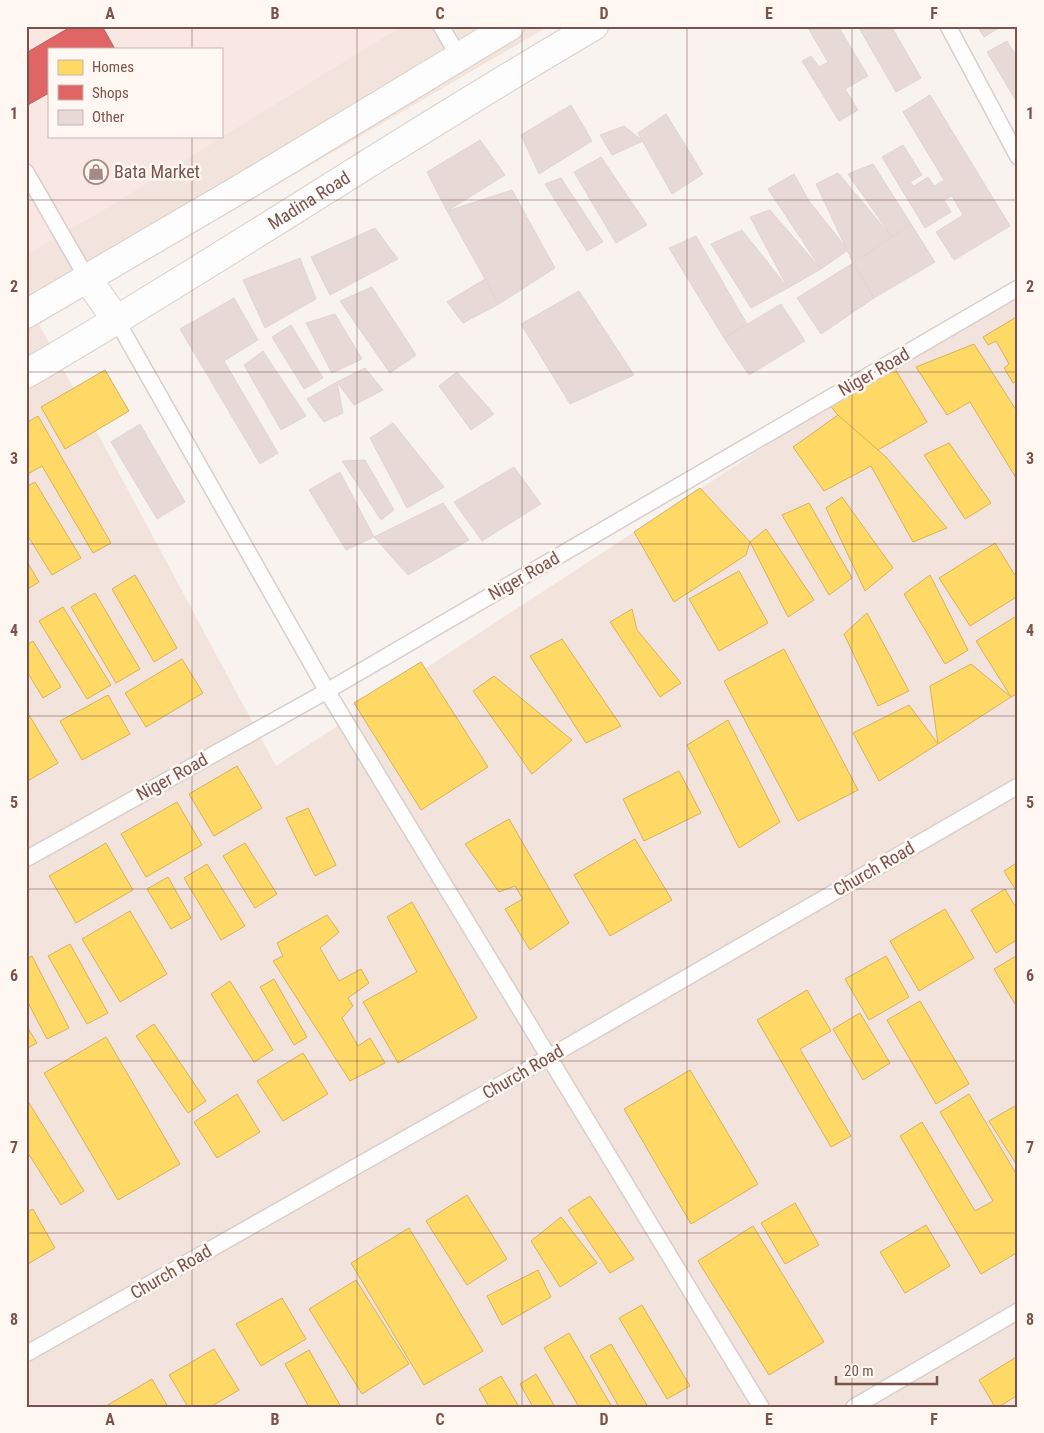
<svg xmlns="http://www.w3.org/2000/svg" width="1044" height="1433" viewBox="0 0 1044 1433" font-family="'Roboto Condensed',sans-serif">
<rect width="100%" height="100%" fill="#f9f3ef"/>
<path fill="#f2e4dd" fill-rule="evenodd" d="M 26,26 L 549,26 L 39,324 L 276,766 L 1018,281 L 1018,1407 L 26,1407 ZM 49,49 L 221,49 L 221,136 L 49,136 Z"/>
<path fill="#f8e7e3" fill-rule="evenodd" d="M 26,26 L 402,26 L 107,208 L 26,255 ZM 49,49 L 221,49 L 221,136 L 49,136 Z"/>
<g fill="#ffd966" stroke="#d7b15e">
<polygon points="1018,316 1018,380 1013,383 1004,368 1009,364 996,341 988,345 983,337"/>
<polygon points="974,344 1018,413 1018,477 1016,478 970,402 947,415 916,367"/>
<polygon points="892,364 927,422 869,455 829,404"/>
<polygon points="105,370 129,411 65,449 41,407"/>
<polygon points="838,415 886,457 947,528 913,542 871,466 824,491 793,447"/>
<polygon points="38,416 111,543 93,553 42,466 26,475 26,423"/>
<polygon points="949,443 991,503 965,519 924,455"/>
<polygon points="35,482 81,558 52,575 26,533 26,487"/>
<polygon points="700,488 750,542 746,555 674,602 634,532"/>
<polygon points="842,497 893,568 865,591 826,508"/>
<polygon points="809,503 852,578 829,595 782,515"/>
<polygon points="766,529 814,600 788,617 750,542"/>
<polygon points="995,543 1018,580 1018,596 970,626 939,578"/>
<polygon points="26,560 39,582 26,590"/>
<polygon points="739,571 768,623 719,651 689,599"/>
<polygon points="135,575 177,648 154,662 112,589"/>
<polygon points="930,575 968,650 945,664 904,594"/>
<polygon points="95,593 140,669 116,683 71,607"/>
<polygon points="63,607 111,685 87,699 39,621"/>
<polygon points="632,609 637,630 681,683 660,697 610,622"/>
<polygon points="867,613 909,691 878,706 844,634"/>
<polygon points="1018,615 1018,693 1011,697 976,641"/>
<polygon points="562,639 621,726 586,743 530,656"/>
<polygon points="33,641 61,687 43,698 26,670 26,645"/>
<polygon points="784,649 858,790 798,821 724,681"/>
<polygon points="182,659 203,693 146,727 125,693"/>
<polygon points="421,662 488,767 421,810 354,703"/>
<polygon points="971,664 1011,697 938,744 930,686"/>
<polygon points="494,676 572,740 532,774 473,691"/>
<polygon points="108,695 130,734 82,760 60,721"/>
<polygon points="909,705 938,744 879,781 853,733"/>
<polygon points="26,710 58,763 26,782"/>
<polygon points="728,720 780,822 739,848 687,745"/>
<polygon points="237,766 262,808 214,836 189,794"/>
<polygon points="679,771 701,813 644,841 623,799"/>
<polygon points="177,802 202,845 146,877 121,834"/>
<polygon points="308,808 336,865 315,876 286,818"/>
<polygon points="509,819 569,923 530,950 505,909 523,899 515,886 499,892 465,844"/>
<polygon points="635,839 672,900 610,936 574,875"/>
<polygon points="106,843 133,890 76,923 49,876"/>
<polygon points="245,843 277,894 255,908 223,856"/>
<polygon points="1018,862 1018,894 1004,871"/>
<polygon points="207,864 245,926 221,940 184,878"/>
<polygon points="168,877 191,918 171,929 147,889"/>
<polygon points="1005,889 1018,911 1018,939 996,953 971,910"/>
<polygon points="412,902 477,1018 398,1063 363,1002 417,972 387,917"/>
<polygon points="945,909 974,958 919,991 890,941"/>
<polygon points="130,911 167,974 120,1002 82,939"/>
<polygon points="327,915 339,932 320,948 339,981 361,969 369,983 348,998 353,1006 342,1018 358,1046 370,1038 385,1063 350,1081 273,961 283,956 277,943"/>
<polygon points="70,944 108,1013 87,1024 48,956"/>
<polygon points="32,956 69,1028 47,1039 26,999 26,959"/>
<polygon points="886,956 909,997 869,1020 845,979"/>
<polygon points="1016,956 1018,960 1018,1009 994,969"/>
<polygon points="274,979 307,1037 294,1045 260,987"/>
<polygon points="230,981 273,1050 254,1062 211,994"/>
<polygon points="807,990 831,1031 800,1049 851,1136 831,1147 757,1020"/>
<polygon points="920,1001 969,1084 936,1104 887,1020"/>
<polygon points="860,1013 890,1063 863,1080 833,1029"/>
<polygon points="154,1024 206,1101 188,1113 136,1036"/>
<polygon points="26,1025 37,1043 26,1049"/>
<polygon points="106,1037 180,1164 118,1200 44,1073"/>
<polygon points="303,1053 328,1094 283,1121 257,1081"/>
<polygon points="690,1070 758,1184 691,1224 624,1109"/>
<polygon points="237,1094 260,1132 217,1158 194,1122"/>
<polygon points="969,1094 1018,1177 1018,1252 981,1274 900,1136 922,1122 975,1211 993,1201 940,1112"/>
<polygon points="29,1103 84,1191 61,1205 26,1150 26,1105"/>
<polygon points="1015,1106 1018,1111 1018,1167 989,1121"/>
<polygon points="467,1195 507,1259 467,1285 426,1221"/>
<polygon points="590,1196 634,1259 610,1273 568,1210"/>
<polygon points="795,1203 819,1245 785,1264 761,1223"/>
<polygon points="33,1209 55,1248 26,1265 26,1212"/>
<polygon points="561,1217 597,1263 560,1287 531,1241"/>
<polygon points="926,1225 950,1266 905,1293 880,1252"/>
<polygon points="753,1226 824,1342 769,1375 698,1261"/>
<polygon points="409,1228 483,1351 424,1385 351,1263"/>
<polygon points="538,1270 551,1297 502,1325 487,1296"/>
<polygon points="356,1280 409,1364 362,1394 309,1309"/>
<polygon points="282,1298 306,1339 261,1366 236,1324"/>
<polygon points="642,1305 690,1386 667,1399 619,1318"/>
<polygon points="569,1333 612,1407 579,1407 544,1348"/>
<polygon points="611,1344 648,1407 619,1407 590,1356"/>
<polygon points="214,1349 239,1390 210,1407 188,1407 169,1375"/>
<polygon points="309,1350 341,1407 309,1407 285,1364"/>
<polygon points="1018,1356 1018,1399 1016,1396 999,1407 995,1407 979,1380"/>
<polygon points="536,1374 555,1407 533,1407 520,1384"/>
<polygon points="501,1376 519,1407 489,1407 479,1389"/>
<polygon points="152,1379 168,1407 107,1407 106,1406"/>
</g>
<polygon fill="#e06666" stroke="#c1605e" points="72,26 102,26 115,49 49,49 49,93 26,106 26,53"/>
<g fill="#e6d9d6" stroke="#e2d5d1">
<polygon points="807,26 838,26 868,76 845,89 858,110 839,121 802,61 811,56 819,67 828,62"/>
<polygon points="858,26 891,26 921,78 896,92"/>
<polygon points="977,26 1002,26 984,37"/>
<polygon points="1007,41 1018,59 1018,104 987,52"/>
<polygon points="930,95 1010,226 954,260 936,232 963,215 952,196 944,200 951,212 925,228 882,157 903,145 922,175 910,182 914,186 928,177 934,186 944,180 903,112"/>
<polygon points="571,105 592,141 539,174 521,135"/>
<polygon points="666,114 703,174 672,194 638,133"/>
<polygon points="624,126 643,141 612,155 600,135"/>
<polygon points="480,140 505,175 447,211 427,172"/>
<polygon points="601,157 647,225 616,243 574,172"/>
<polygon points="873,164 911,224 892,237 848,174"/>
<polygon points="838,173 892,237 853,263 816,184"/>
<polygon points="794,174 809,201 848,250 821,269 768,189"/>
<polygon points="561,178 603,242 587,251 545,184"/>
<polygon points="512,190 555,268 499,304 447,211"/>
<polygon points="770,210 821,269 788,288 750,217"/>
<polygon points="911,224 935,262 874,298 853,263"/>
<polygon points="375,228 398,259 330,295 311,257"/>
<polygon points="742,230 788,288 751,308 711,244"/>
<polygon points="696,236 747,324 724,338 669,248"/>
<polygon points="300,258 316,299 265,328 243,280"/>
<polygon points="853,263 874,298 821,334 797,298"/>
<polygon points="485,279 499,304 463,323 447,302"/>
<polygon points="372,287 416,355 390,373 340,301"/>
<polygon points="579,291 634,375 570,404 521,324"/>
<polygon points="234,298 258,340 224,361 278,453 260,464 180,329"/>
<polygon points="781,304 805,341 749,375 724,338"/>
<polygon points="335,314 362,359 332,373 306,323"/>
<polygon points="291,325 323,378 304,389 272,337"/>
<polygon points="263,351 306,416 281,430 244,365"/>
<polygon points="365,368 383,390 354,405 337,382"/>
<polygon points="457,372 494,414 471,430 439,386"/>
<polygon points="337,382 343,413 324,422 307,399"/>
<polygon points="393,423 444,487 407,508 370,438"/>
<polygon points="140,424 185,502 157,519 111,442"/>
<polygon points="365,460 394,510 381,520 342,461"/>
<polygon points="514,467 541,504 482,541 454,502"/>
<polygon points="340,472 374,537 346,550 309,490"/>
<polygon points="443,503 469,540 408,575 374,537"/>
</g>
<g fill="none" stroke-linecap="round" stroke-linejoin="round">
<defs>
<g id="service">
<polyline points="441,26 459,57"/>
<polyline points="948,26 1018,157"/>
<polyline points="26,172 87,278"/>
<polyline points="117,321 327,691 761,1407"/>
<polyline points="26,859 327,691 1018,288"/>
<polyline points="26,1354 549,1057 1018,786"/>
<polyline points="854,1407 1018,1311"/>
</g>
<polyline id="minor" points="87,278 117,321"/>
<g id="secondary">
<polyline points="26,314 257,179 510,26"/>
<path id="s1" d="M 26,374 C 218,262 402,138 594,26"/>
</g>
</defs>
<use href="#service" stroke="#d8cfcc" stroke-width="18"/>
<use href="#minor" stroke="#d8cfcc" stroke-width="30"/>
<use href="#secondary" stroke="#dad0cc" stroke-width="30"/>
<use href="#service" stroke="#fefdfd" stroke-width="15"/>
<use href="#minor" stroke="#fefdfd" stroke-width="28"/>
<use href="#secondary" stroke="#fefdfd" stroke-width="28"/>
</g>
<path fill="none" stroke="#7a534c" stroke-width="1" stroke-opacity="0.55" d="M 192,26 L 192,49M 357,26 L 357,1407M 522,26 L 522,1407M 687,26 L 687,1407M 852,26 L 852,1407M 192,136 L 192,1407M 26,200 L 1018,200M 26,372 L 1018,372M 26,544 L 1018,544M 26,716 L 1018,716M 26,889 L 1018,889M 26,1061 L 1018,1061M 26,1233 L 1018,1233"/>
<defs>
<symbol id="shop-ring" viewBox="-11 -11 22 22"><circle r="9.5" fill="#fff7f2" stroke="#a68b85" stroke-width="1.5"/><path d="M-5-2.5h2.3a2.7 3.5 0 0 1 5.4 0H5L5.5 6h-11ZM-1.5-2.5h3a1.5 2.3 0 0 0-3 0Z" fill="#a68b85"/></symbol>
</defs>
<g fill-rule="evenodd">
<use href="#shop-ring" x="82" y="158" width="28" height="28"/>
</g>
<g text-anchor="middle" stroke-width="5" stroke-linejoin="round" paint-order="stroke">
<g font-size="18" fill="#7a534c" stroke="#fff7f2" text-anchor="start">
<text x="114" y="178">Bata Market</text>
</g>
<g font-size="18" fill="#7a534c" stroke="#fff7f2">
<text dy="6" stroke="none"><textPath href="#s1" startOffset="332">Madina Road</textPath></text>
<text transform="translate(874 372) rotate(-30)" y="6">Niger Road</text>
<text transform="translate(524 576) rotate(-30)" y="6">Niger Road</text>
<text transform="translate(172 777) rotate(-29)" y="6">Niger Road</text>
<text transform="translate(874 869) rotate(-30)" y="6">Church Road</text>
<text transform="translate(523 1072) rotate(-30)" y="6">Church Road</text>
<text transform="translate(171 1272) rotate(-30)" y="6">Church Road</text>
</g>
</g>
<rect width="1044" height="1433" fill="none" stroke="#fff7f2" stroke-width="55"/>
<rect x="48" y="48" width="175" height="90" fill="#fff7f2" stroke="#cab5b0"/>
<rect x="58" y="60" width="25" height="15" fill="#ffd966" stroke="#cab5b0"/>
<text x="92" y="72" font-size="15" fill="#7a534c">Homes</text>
<rect x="58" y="85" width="25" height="15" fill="#e06666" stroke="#cab5b0"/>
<text x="92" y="98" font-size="15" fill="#7a534c">Shops</text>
<rect x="58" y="110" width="25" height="15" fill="#e6d9d6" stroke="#cab5b0"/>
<text x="92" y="122" font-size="15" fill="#7a534c">Other</text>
<path d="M836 1376v8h101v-8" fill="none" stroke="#7a534c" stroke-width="2.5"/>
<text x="844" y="1376" font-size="15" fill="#7a534c" stroke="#fff7f2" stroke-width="4" paint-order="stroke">20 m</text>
<rect x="28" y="28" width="988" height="1378" fill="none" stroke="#7a534c" stroke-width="2"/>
<g font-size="16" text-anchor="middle" font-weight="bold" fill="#7a534c">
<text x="110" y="19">A</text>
<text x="275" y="19">B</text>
<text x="440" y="19">C</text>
<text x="604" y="19">D</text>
<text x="769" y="19">E</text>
<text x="934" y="19">F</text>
<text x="14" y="119">1</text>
<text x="1030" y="119">1</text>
<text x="14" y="292">2</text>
<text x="1030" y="292">2</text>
<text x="14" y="464">3</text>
<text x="1030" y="464">3</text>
<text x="14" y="636">4</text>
<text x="1030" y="636">4</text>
<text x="14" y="808">5</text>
<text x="1030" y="808">5</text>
<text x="14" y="981">6</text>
<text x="1030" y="981">6</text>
<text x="14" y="1153">7</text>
<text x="1030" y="1153">7</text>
<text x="14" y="1325">8</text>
<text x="1030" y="1325">8</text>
<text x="110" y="1425">A</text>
<text x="275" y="1425">B</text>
<text x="440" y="1425">C</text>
<text x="604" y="1425">D</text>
<text x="769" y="1425">E</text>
<text x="934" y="1425">F</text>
</g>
</svg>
